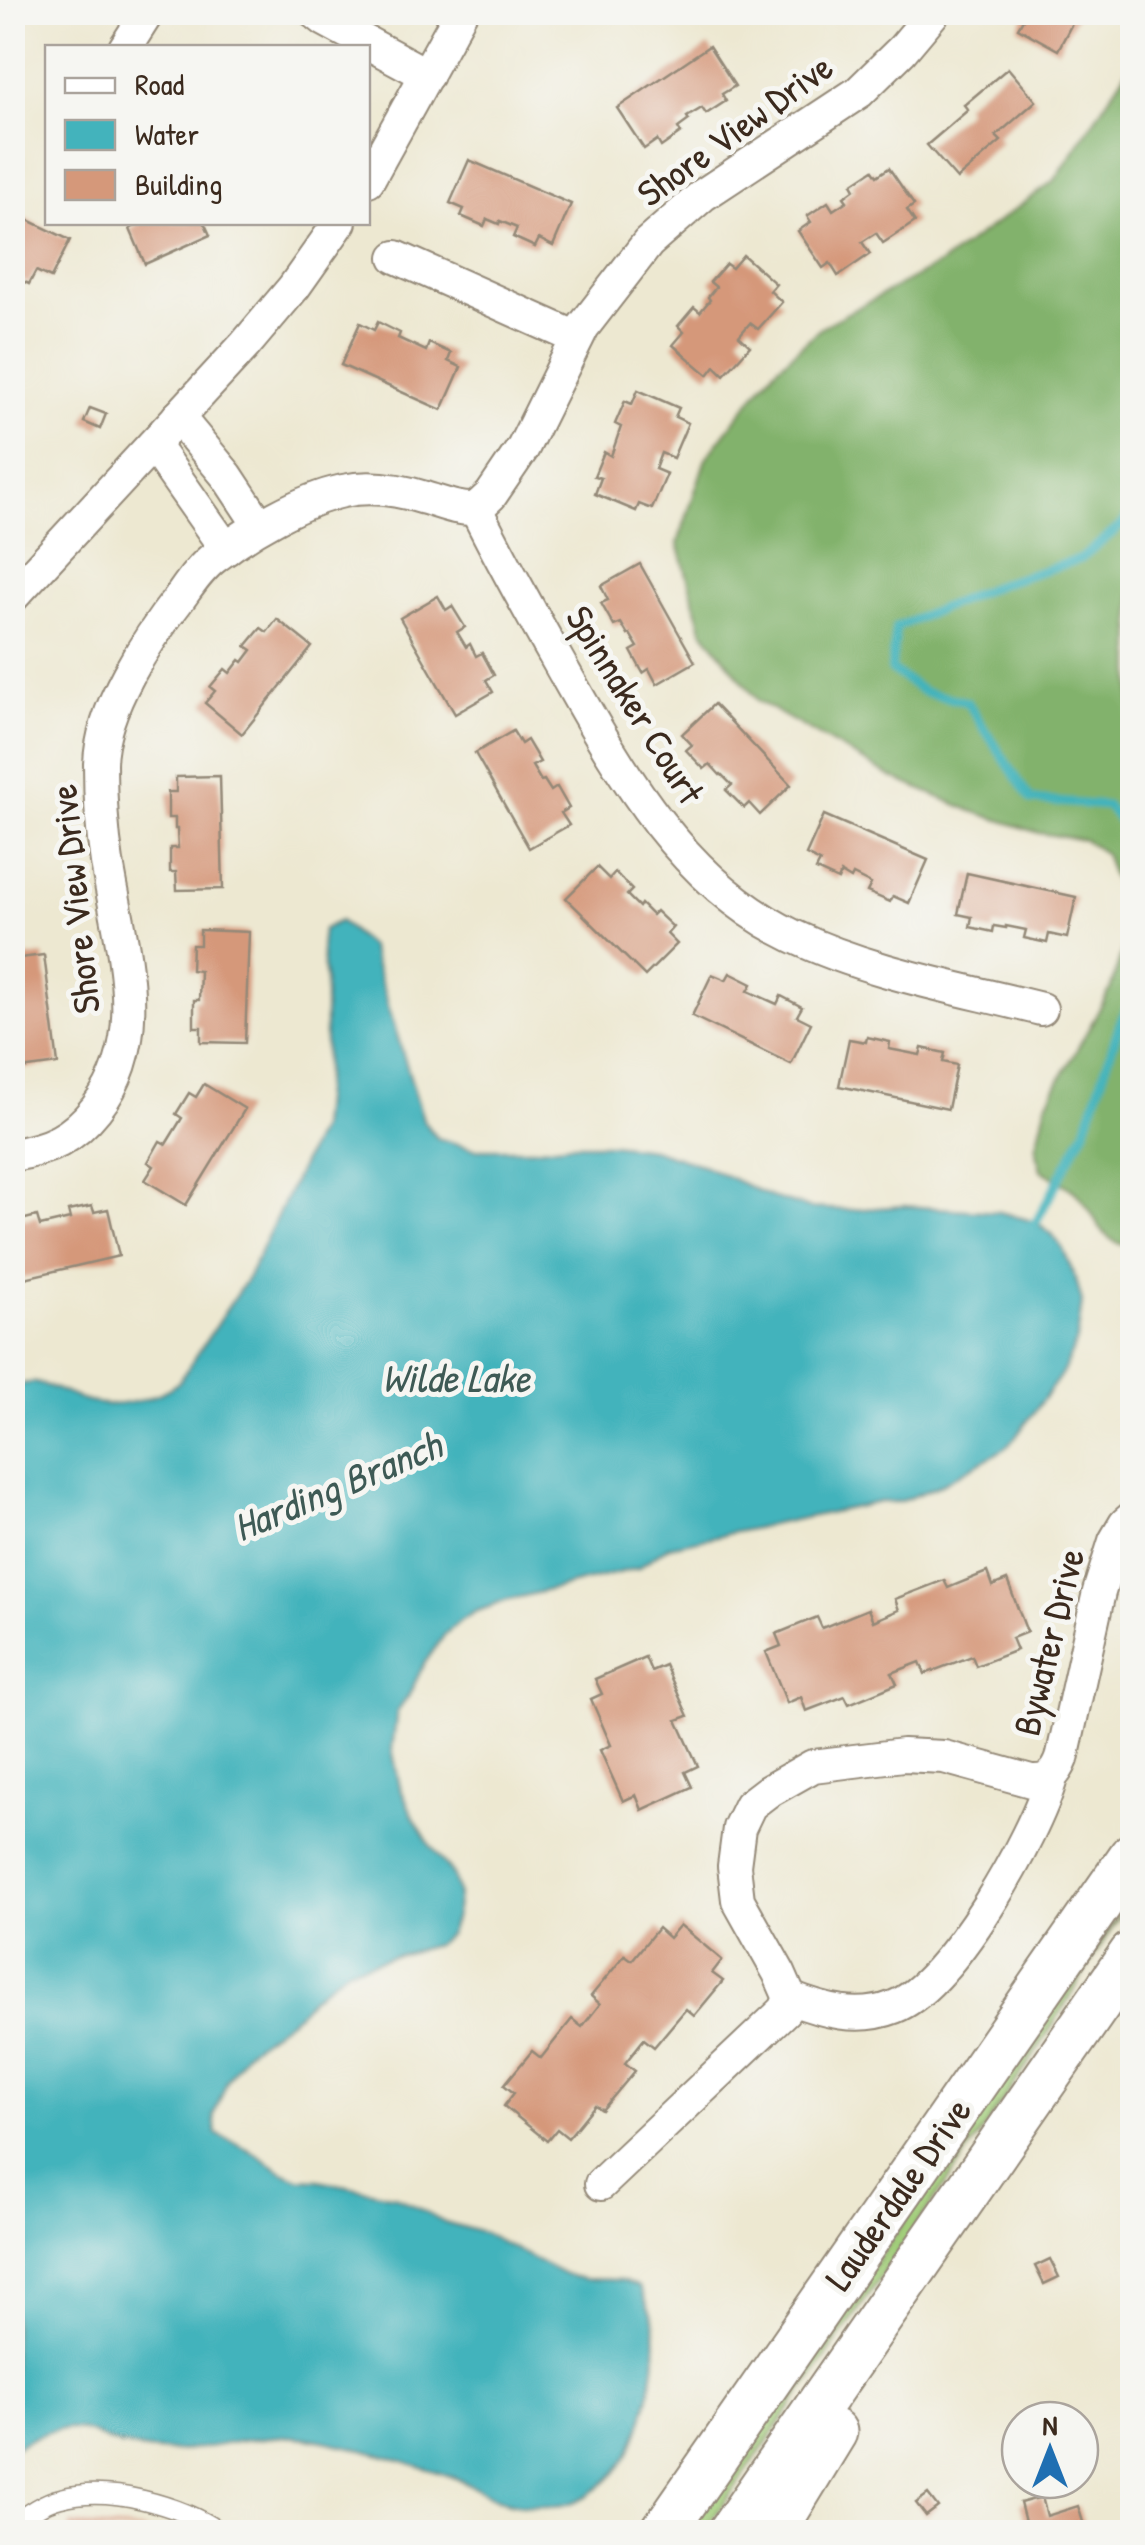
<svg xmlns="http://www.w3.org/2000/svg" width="1145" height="2545" viewBox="0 0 1145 2545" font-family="'Patrick Hand',sans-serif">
<rect width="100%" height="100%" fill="#f6f6f2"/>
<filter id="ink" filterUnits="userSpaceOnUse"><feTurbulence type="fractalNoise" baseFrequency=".01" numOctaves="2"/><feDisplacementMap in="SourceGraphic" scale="20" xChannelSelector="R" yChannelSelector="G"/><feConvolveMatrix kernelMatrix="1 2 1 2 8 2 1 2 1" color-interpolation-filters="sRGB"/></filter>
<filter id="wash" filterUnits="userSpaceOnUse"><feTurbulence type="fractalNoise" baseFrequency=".0048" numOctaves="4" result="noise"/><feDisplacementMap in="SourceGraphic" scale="40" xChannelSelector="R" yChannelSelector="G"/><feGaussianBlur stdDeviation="2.25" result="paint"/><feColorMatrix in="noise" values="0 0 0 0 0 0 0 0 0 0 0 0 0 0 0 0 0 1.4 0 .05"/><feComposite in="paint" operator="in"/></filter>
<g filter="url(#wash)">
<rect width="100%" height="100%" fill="#ede8d1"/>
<polygon fill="#a3cf7c" stroke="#6f7c4d" stroke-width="2.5" points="1129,1899 1038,2049 988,2123 704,2532 687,2532"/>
<path fill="#82b26c" stroke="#5e6e45" stroke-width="2.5" d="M 1132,62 L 1132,1246 C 1099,1246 1096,1210 1075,1192 C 1065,1184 1052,1177 1041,1170 L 1036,1148 L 1047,1103 L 1110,990 L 1130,926 L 1128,904 L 1111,874 L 1104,853 L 1084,840 L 1039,833 L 972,811 L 893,778 L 758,701 L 702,629 L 678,543 L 706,458 L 773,371 L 823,326 L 940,264 L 1055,180 Z"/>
<path fill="#43b3bc" stroke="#3f6e6d" stroke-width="2.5" d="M 340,921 L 370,947 L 424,1122 L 437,1138 L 475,1149 L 533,1149 L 570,1144 L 612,1144 L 652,1149 L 705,1166 L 771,1197 L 809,1208 L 849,1210 L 904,1206 L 1000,1212 L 1036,1222 L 1052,1234 L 1063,1249 L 1077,1283 L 1082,1302 L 1077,1340 L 1063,1372 L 1018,1434 L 1006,1448 L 936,1487 L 899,1502 L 880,1502 L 669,1546 L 638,1568 L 508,1600 L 475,1612 L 460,1621 L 445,1634 L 424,1664 L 408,1697 L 397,1712 L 392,1748 L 400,1787 L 415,1820 L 430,1845 L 454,1876 L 458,1896 L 455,1917 L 449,1934 L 435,1945 L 347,1969 L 310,1999 L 297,2014 L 246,2051 L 227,2081 L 214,2115 L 216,2134 L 248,2149 L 283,2172 L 299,2179 L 319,2180 L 395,2196 L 445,2222 L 483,2233 L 565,2275 L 584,2279 L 622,2280 L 639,2287 C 644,2298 651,2311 654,2322 C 661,2355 645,2426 628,2455 C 614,2479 584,2504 556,2506 C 538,2507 513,2506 496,2498 C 482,2492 470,2483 455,2478 C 407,2462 359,2447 308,2438 C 256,2430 208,2454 158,2451 C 140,2450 122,2446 106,2440 C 94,2435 83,2429 70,2429 C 49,2428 30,2439 13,2448 L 13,1386 C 20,1385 29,1382 36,1383 C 54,1386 71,1397 89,1402 C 120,1409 154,1400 179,1382 L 249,1275 L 319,1128 L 325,1072 L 325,981 L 321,947 L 323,929 Z"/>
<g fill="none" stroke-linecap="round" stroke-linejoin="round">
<g stroke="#43b3bc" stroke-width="9">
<polyline points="1132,511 1123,524 1081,559 1002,583 896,627 891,670 924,692 967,702 1031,800 1107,806 1132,837"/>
<polyline points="1028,1226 1036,1222 1086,1128 1121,1020 1132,1000"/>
</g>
</g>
<g id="blocks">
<g fill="#d5987a">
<polygon points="1027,12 1078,12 1058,50 1018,28"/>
<polygon points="709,46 735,86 722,94 726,101 706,114 702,108 687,117 689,120 678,128 681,133 661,147 657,140 644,149 617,108"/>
<polygon points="1008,68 1036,101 996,136 1001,141 957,179 927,145 968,110 964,105"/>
<polygon points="469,160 571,204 553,246 539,239 535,247 513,237 517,228 500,221 499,224 487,219 484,226 461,216 464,209 450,203"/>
<polygon points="889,168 914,205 907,210 915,222 883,243 876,233 862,242 870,254 838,276 830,263 823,268 798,231 811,222 807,216 828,202 833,210 847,201 844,197 855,189 852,184 873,170 877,176"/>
<polygon points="12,212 70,240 51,278 36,271 29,284 12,276 12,269 17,259 12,257"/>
<polygon points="141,222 204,222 210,235 145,264 130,229"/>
<polygon points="743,255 776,284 770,291 782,302 758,329 750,323 739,336 750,346 724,375 715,366 708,375 673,345 684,332 678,326 694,307 700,312 710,300 708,297 716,287 710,282 726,264 732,268"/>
<polygon points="378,322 400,333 398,338 426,351 429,343 451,353 448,361 461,367 442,410 341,365 360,323 374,330"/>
<polygon points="638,390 679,408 675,417 688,423 673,458 661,453 655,469 667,474 652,509 639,504 636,511 595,494 601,478 594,476 604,452 611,456 621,427 615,424 625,401 632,404"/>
<polygon points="90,408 106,414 100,429 84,422"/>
<polygon points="640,564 695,662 657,684 649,669 643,673 631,651 638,647 630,634 628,635 621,623 614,626 601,603 608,600 601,586"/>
<polygon points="438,596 446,610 452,606 465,627 457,632 466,647 470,644 476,656 482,653 494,675 486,680 493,692 455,714 400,618"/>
<polygon points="277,619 312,647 242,734 205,703 215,691 210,687 225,669 230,673 240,660 243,662 252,650 246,646 261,628 267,632"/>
<polygon points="714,704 791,785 760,815 749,803 744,808 726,790 732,785 721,774 720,775 710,764 704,769 686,750 692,745 682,734"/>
<polygon points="513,731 521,744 527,740 540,762 532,766 541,781 544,780 551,791 557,787 569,808 561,813 569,825 529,848 475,753"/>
<polygon points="220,776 223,889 177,890 176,872 170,872 170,848 178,848 177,829 175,829 175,818 168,818 168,792 176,792 176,777"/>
<polygon points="824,815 928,860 909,903 893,896 890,902 867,892 871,884 853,875 851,879 841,873 838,880 816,870 820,862 806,855"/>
<polygon points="597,867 609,879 615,872 632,890 627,895 639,907 641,904 652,915 656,911 673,927 667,934 677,944 645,976 566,898"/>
<polygon points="967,873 1076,897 1067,938 1049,934 1047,943 1024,938 1026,930 1006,926 1006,928 994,926 993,932 970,927 972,917 958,914"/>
<polygon points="200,930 249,932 245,1043 201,1042 201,1027 194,1027 194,1000 199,1000 200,971 191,970 192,945 200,945"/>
<polygon points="44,955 58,1064 13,1070 12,959"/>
<polygon points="730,973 752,984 748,991 777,1004 781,996 802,1007 797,1016 811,1023 791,1064 692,1016 712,974 726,980"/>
<polygon points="867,1037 890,1042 889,1049 920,1055 922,1048 945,1053 943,1062 957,1065 948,1109 839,1086 849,1039 866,1042"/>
<polygon points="204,1084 245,1109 186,1205 145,1180 154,1166 148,1162 160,1141 166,1144 182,1118 176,1114 189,1093 196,1097"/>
<polygon points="92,1206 94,1212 108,1209 119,1256 12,1281 13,1222 37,1216 40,1226 70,1219 68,1211"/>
<polygon points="987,1572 992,1586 1007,1580 1027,1632 1012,1638 1017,1650 976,1666 972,1656 925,1674 920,1662 892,1673 897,1684 849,1704 845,1696 806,1711 801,1697 787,1703 766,1652 781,1646 776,1634 817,1617 822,1628 868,1609 873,1621 899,1610 895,1599 944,1580 948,1588"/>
<polygon points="645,1657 651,1671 665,1665 688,1716 677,1720 698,1766 685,1772 692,1787 642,1810 636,1795 623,1801 600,1750 611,1745 591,1699 602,1694 595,1679"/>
<polygon points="680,1925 722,1960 712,1973 723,1981 694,2016 686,2009 654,2047 644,2039 625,2063 635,2071 602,2110 595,2105 568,2138 557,2129 547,2141 504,2106 514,2093 504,2085 532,2051 541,2058 572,2019 582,2027 600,2004 591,1996 625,1955 632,1960 658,1928 669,1938"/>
<polygon points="1050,2259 1059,2277 1044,2284 1035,2266"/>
<polygon points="928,2494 938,2507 926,2516 916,2503"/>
<polygon points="1042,2497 1047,2516 1078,2506 1086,2532 993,2532 1025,2522 1020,2503"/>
<polygon points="70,2524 146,2530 146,2532 69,2532"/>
</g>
</g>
</g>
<g filter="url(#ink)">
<use href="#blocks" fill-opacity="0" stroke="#948978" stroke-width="2.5"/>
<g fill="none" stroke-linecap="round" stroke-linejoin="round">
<defs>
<path id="lane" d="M 12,2525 C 27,2514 43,2502 61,2498 C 109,2485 180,2505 220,2532"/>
<g id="street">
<polyline points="315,12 325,20 427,75"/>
<polyline points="125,48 148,12"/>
<polyline points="368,180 461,12"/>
<polyline points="396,257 577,338"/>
<polyline points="178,417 227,476 260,526"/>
<polyline points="153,445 226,549"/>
<path d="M 476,509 C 503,564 533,617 563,670 C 621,773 682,883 793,936 C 870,973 959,988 1041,1009"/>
<polyline points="12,597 245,345 294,287 340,222"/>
<path d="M 12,1155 C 50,1149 72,1139 96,1109 C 153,1037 120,944 107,862 C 102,831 100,795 100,764 C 101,708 148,638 181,596 C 191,582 202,566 216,556 C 250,530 301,500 343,491 C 371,485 397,489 425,498 C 442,503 458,510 476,509 L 491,495 L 523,448 L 583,327 L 648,243 L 703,195 L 859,92 L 902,50 L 934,12"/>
<path d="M 790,1998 C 823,2011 859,2021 894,2007 C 951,1985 1035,1836 1051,1778"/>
<path d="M 601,2184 L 785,2010 L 790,1998 L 779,1973 L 738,1900 L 734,1866 L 739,1828 L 750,1805 L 767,1792 L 813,1766 L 903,1755 L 944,1757 L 1031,1781 C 1048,1782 1056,1775 1062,1759 L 1099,1592 L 1115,1541 L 1125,1524 L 1132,1518"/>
</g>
<g id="secondary">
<polyline points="663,2532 1132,1856"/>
<polyline points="731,2532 1132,1954"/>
<polyline points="773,2532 834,2432"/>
</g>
</defs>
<use href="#lane" stroke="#948978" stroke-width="21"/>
<use href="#street" stroke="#948978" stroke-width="36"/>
<use href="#secondary" stroke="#948978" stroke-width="49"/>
<use href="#lane" stroke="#fff" stroke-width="18"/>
<use href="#street" stroke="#fff" stroke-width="32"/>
<use href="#secondary" stroke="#fff" stroke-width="45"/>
</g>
</g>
<g text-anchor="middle" stroke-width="10" stroke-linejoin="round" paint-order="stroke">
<g font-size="38" fill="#3b2a1e" stroke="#f6f6f2">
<text transform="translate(735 130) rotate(-36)" y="13">Shore View Drive</text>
<text transform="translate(635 705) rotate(58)" y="13">Spinnaker Court</text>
<text transform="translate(75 899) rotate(-96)" y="13">Shore View Drive</text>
<text transform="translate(1049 1642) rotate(-76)" y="13">Bywater Drive</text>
<text transform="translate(898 2194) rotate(-55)" y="13">Lauderdale Drive</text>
</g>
<g font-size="40" font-style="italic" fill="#3e5a55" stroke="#f6f6f2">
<text x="456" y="1392">Wilde Lake</text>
<text transform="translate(337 1486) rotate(-23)" y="14">Harding Branch</text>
</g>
</g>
<rect width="1145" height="2545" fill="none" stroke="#f6f6f2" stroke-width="50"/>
<rect x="45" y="45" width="325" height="180" fill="#f6f6f2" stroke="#aba49d" stroke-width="2.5"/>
<rect x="65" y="78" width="50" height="15" fill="#ffffff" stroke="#aba49d" stroke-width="2.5"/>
<text x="135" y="95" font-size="30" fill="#3b2a1e">Road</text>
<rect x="65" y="120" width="50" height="30" fill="#43b3bc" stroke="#aba49d" stroke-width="2.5"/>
<text x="135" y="145" font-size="30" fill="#3b2a1e">Water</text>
<rect x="65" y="170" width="50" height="30" fill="#d5987a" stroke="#aba49d" stroke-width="2.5"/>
<text x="135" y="195" font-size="30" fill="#3b2a1e">Building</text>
<g transform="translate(1050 2450)"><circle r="48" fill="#f6f6f2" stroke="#aba49d" stroke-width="2.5"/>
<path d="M0-8L18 38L0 25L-18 38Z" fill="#1f6fb2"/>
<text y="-15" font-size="28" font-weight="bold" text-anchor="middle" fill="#3b2a1e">N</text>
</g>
</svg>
